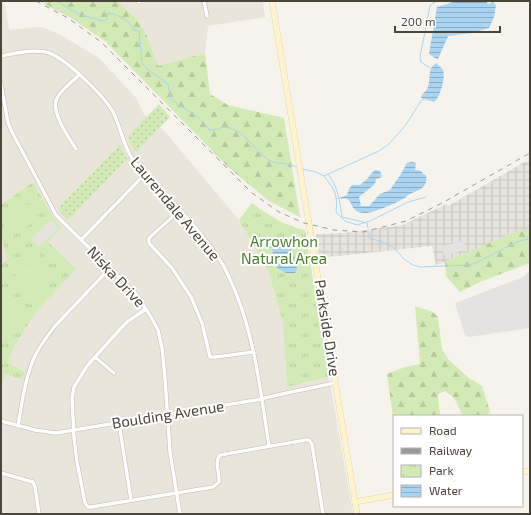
<svg xmlns="http://www.w3.org/2000/svg" width="531" height="515" viewBox="0 0 531 515" font-family="'Exo 2',sans-serif">
<defs>
<pattern id="industrial-grid" width="8" height="8" patternUnits="userSpaceOnUse"><rect width="8" height="8" fill="#e6e2dd"/><path d="M0 4h8M4 0v8" fill="none" stroke="#c7c3be"/></pattern>
<pattern id="grass-dots" width="8" height="8" patternUnits="userSpaceOnUse"><rect width="8" height="8" fill="#d2eab5"/><path d="M2 2h.1M6 6h.1" fill="none" stroke="#b6ca9c" stroke-width="1.8" stroke-linecap="round"/></pattern>
<pattern id="forest-firs" width="22" height="20" patternUnits="userSpaceOnUse"><rect width="22" height="20" fill="#d2eab5"/><path d="M5 1l3.5 6h-7zM16 11l3.5 6h-7z" fill="#b6ca9c"/></pattern>
<pattern id="park-tufts" width="24" height="20" patternUnits="userSpaceOnUse"><rect width="24" height="20" fill="#d2eab5"/><path d="M3 7l-1-3M5 7V3M7 7l1-3M15 17l-1-3M17 17v-4M19 17l1-3" fill="none" stroke="#b6ca9c"/></pattern>
<pattern id="water-rules" width="6" height="5" patternUnits="userSpaceOnUse"><rect width="6" height="5" fill="#a9d4f2"/><path d="M0 2.5h6" fill="none" stroke="#8caec5"/></pattern>
</defs>
<rect width="100%" height="100%" fill="#f6f3ec"/>
<g fill="#eae5da">
<polygon points="117,1 263,1 265,17 208,26 205,53 158,66 148,38"/>
<polygon points="1,2 5,5 9,30 41,27 57,33 99,58 137,99 143,113 166,133 239,220 269,273 283,323 287,387 329,377 353,514 1,514"/>
</g>
<polygon fill="url(#industrial-grid)" points="530,159 530,230 520,230 445,262 436,265 432,246 319,258 316,234 344,233 403,225 446,204 448,206"/>
<g fill="url(#grass-dots)">
<polygon points="159,104 170,117 136,152 131,145 128,136"/>
<polygon points="120,145 127,159 68,220 62,214 58,208"/>
</g>
<g fill="url(#forest-firs)">
<polygon points="39,1 117,1 136,19 148,38 158,66 205,53 210,94 228,105 284,118 300,217 269,201 227,166 106,42 71,18"/>
<polygon points="520,230 530,230 530,263 480,282 460,292 446,276 445,262"/>
<polygon points="415,306 433,312 438,317 442,349 449,360 469,378 482,386 490,411 487,416 463,416 454,398 445,391 438,394 440,416 394,416 394,424 387,374 405,367 420,364"/>
</g>
<g fill="url(#park-tufts)">
<polygon points="33,182 53,217 61,227 48,242 76,269 35,313 14,347 8,363 24,371 23,380 5,374 1,387 1,266 8,259 1,239 1,205"/>
<path d="M 252,203 C 269,215 285,226 305,230 L 329,377 L 287,387 L 283,323 L 269,273 L 239,220 Z"/>
</g>
<g fill="#d2eab5">
<polygon points="31,203 40,219 9,236 1,219"/>
<path d="M 39,253 C 54,278 53,286 34,308 L 9,281 Z"/>
<path d="M 1,288 L 5,288 L 28,311 C 18,324 17,325 1,328 Z"/>
</g>
<g fill="#e5e3e0">
<polygon points="51,219 59,227 39,247 31,240"/>
<polygon points="464,241 466,250 444,255 442,246"/>
<polygon points="530,270 530,328 468,337 465,335 455,303 523,277"/>
</g>
<g fill="url(#water-rules)">
<polygon points="456,1 486,1 488,4 493,2 496,5 494,17 489,28 473,33 448,36 438,59 435,58 429,54 437,7"/>
<path d="M 437,63 C 438,66 441,67 443,70 C 446,77 440,98 434,102 L 421,98 C 422,93 426,92 428,87 C 431,78 427,67 437,63 Z"/>
<path d="M 412,162 L 416,163 L 415,170 L 421,171 L 423,174 L 426,175 C 427,180 426,183 424,186 C 420,191 415,191 410,194 C 407,195 406,198 403,199 C 396,203 371,214 365,213 C 350,213 353,201 347,199 C 344,198 340,199 337,199 L 347,195 L 349,189 L 352,185 L 360,185 C 362,182 365,182 367,179 C 370,176 371,173 375,170 L 380,171 L 382,176 L 380,178 L 376,179 L 375,184 L 359,197 L 361,206 L 369,206 L 380,194 L 390,190 L 401,174 L 407,163 Z"/>
<path d="M 266,236 L 275,242 L 291,250 C 294,257 300,266 295,273 L 286,273 L 277,268 L 277,261 L 275,256 L 272,255 L 273,251 L 272,248 L 268,247 L 263,240 L 264,237 Z"/>
</g>
<g fill="none" stroke-linecap="round" stroke-linejoin="round">
<g stroke="#a9d4f2" stroke-width="1">
<path d="M 57,1 C 71,12 87,17 103,21 L 107,19 L 107,13 C 118,14 129,20 134,30 L 139,31 L 142,63 L 147,69 L 168,84 L 171,99 C 185,110 200,115 209,130 C 218,131 221,125 230,128 C 248,133 256,155 273,162 C 276,163 279,163 282,163 C 287,164 292,165 297,167"/>
<polyline points="430,68 421,62 420,57 430,6 433,3 437,1"/>
<polyline points="302,169 316,172 324,176 379,151 389,144 405,126 421,101 424,99"/>
<path d="M 328,174 C 338,187 340,201 342,217 L 367,223 L 368,228"/>
<path d="M 324,176 C 335,190 338,195 336,212 L 345,221 L 357,225 L 370,221 L 408,202 L 426,197"/>
<polyline points="369,233 369,238 383,242 394,248 404,259 413,265 420,267 471,265 519,241 530,239"/>
</g>
<defs>
<g id="street">
<polyline points="138,1 139,2"/>
<polyline points="204,1 207,16"/>
<path d="M 1,56 C 16,53 31,49 46,52 C 64,56 104,96 113,112 C 121,128 123,145 133,160 C 155,187 182,209 203,237 C 212,248 222,261 228,275 C 254,328 260,388 269,446"/>
<polyline points="1,84 8,123 12,132 56,215 136,294 151,317 158,330 162,348 165,378 170,452 180,514"/>
<path d="M 76,149 C 69,138 50,111 57,98 C 62,89 72,82 79,75"/>
<polyline points="179,211 149,238 149,243 172,268 191,297 202,323 210,357 215,357 254,352"/>
<polyline points="81,240 145,174"/>
<path d="M 146,309 L 127,322 L 112,338 L 87,366 L 74,387 L 72,398 L 74,438 L 77,462 L 85,503 L 88,507 L 91,507 L 213,487 L 219,482 C 220,474 214,462 220,455 L 306,440 L 309,440 L 312,444 L 323,514"/>
<polyline points="95,357 114,373"/>
<polyline points="1,421 35,430 56,433 256,400 291,392 335,383"/>
<polyline points="119,423 131,500"/>
<path d="M 18,426 C 22,403 25,376 36,354 C 41,344 48,335 55,326 L 110,268"/>
<polyline points="1,473 33,482 35,487 39,514"/>
</g>
<g id="secondary">
<polyline points="272,1 357,514"/>
<polyline points="522,472 530,471"/>
<polyline points="355,502 394,495"/>
</g>
</defs>
<use href="#street" stroke="#c2bbae" stroke-width="4.5"/>
<use href="#secondary" stroke="#d6c79b" stroke-width="6"/>
<use href="#street" stroke="#fff" stroke-width="3.5"/>
<use href="#secondary" stroke="#fff3cd" stroke-width="5.5"/>
<polyline stroke="#9a9a9a" stroke-width="1" stroke-dasharray="5 5" stroke-linecap="butt" points="36,1 68,18 101,42 252,193 279,212 304,223 334,230 363,232 406,221 442,203 530,153"/>
</g>
<g text-anchor="middle" stroke-width="4" stroke-linejoin="round" paint-order="stroke">
<g font-size="15" fill="#4b4439" stroke="#fff">
<text transform="translate(175 209) rotate(50)" y="5">Laurendale Avenue</text>
<text transform="translate(116 277) rotate(47)" y="5">Niska Drive</text>
<text transform="translate(327 328) rotate(81)" y="5">Parkside Drive</text>
<text transform="translate(168 415) rotate(-9)" y="5">Boulding Avenue</text>
</g>
<g font-size="15" fill="#4a7f2a" stroke="#fff">
<text x="284" y="247">Arrowhon<tspan x="284" dy="17">Natural Area</tspan></text>
</g>
</g>
<rect width="531" height="515" fill="none" stroke="#4b4439" stroke-width="4"/>
<rect x="393" y="415" width="130" height="92" fill="#ffffff" stroke="#b7b4b0"/>
<rect x="401" y="428" width="20" height="6" fill="#fff3cd" stroke="#b7b4b0"/>
<text x="429" y="435" font-size="12" fill="#4b4439">Road</text>
<rect x="401" y="448" width="20" height="6" fill="#9a9a9a" stroke="#b7b4b0"/>
<text x="429" y="455" font-size="12" fill="#4b4439">Railway</text>
<rect x="401" y="465" width="20" height="12" fill="url(#park-tufts)" stroke="#b7b4b0"/>
<text x="429" y="475" font-size="12" fill="#4b4439">Park</text>
<rect x="401" y="485" width="20" height="12" fill="url(#water-rules)" stroke="#b7b4b0"/>
<text x="429" y="495" font-size="12" fill="#4b4439">Water</text>
<path d="M395 26v6h105v-6" fill="none" stroke="#4b4439" stroke-width="2"/>
<text x="401" y="26" font-size="12" fill="#4b4439" stroke="#ffffff" stroke-width="3" paint-order="stroke">200 m</text>
</svg>
